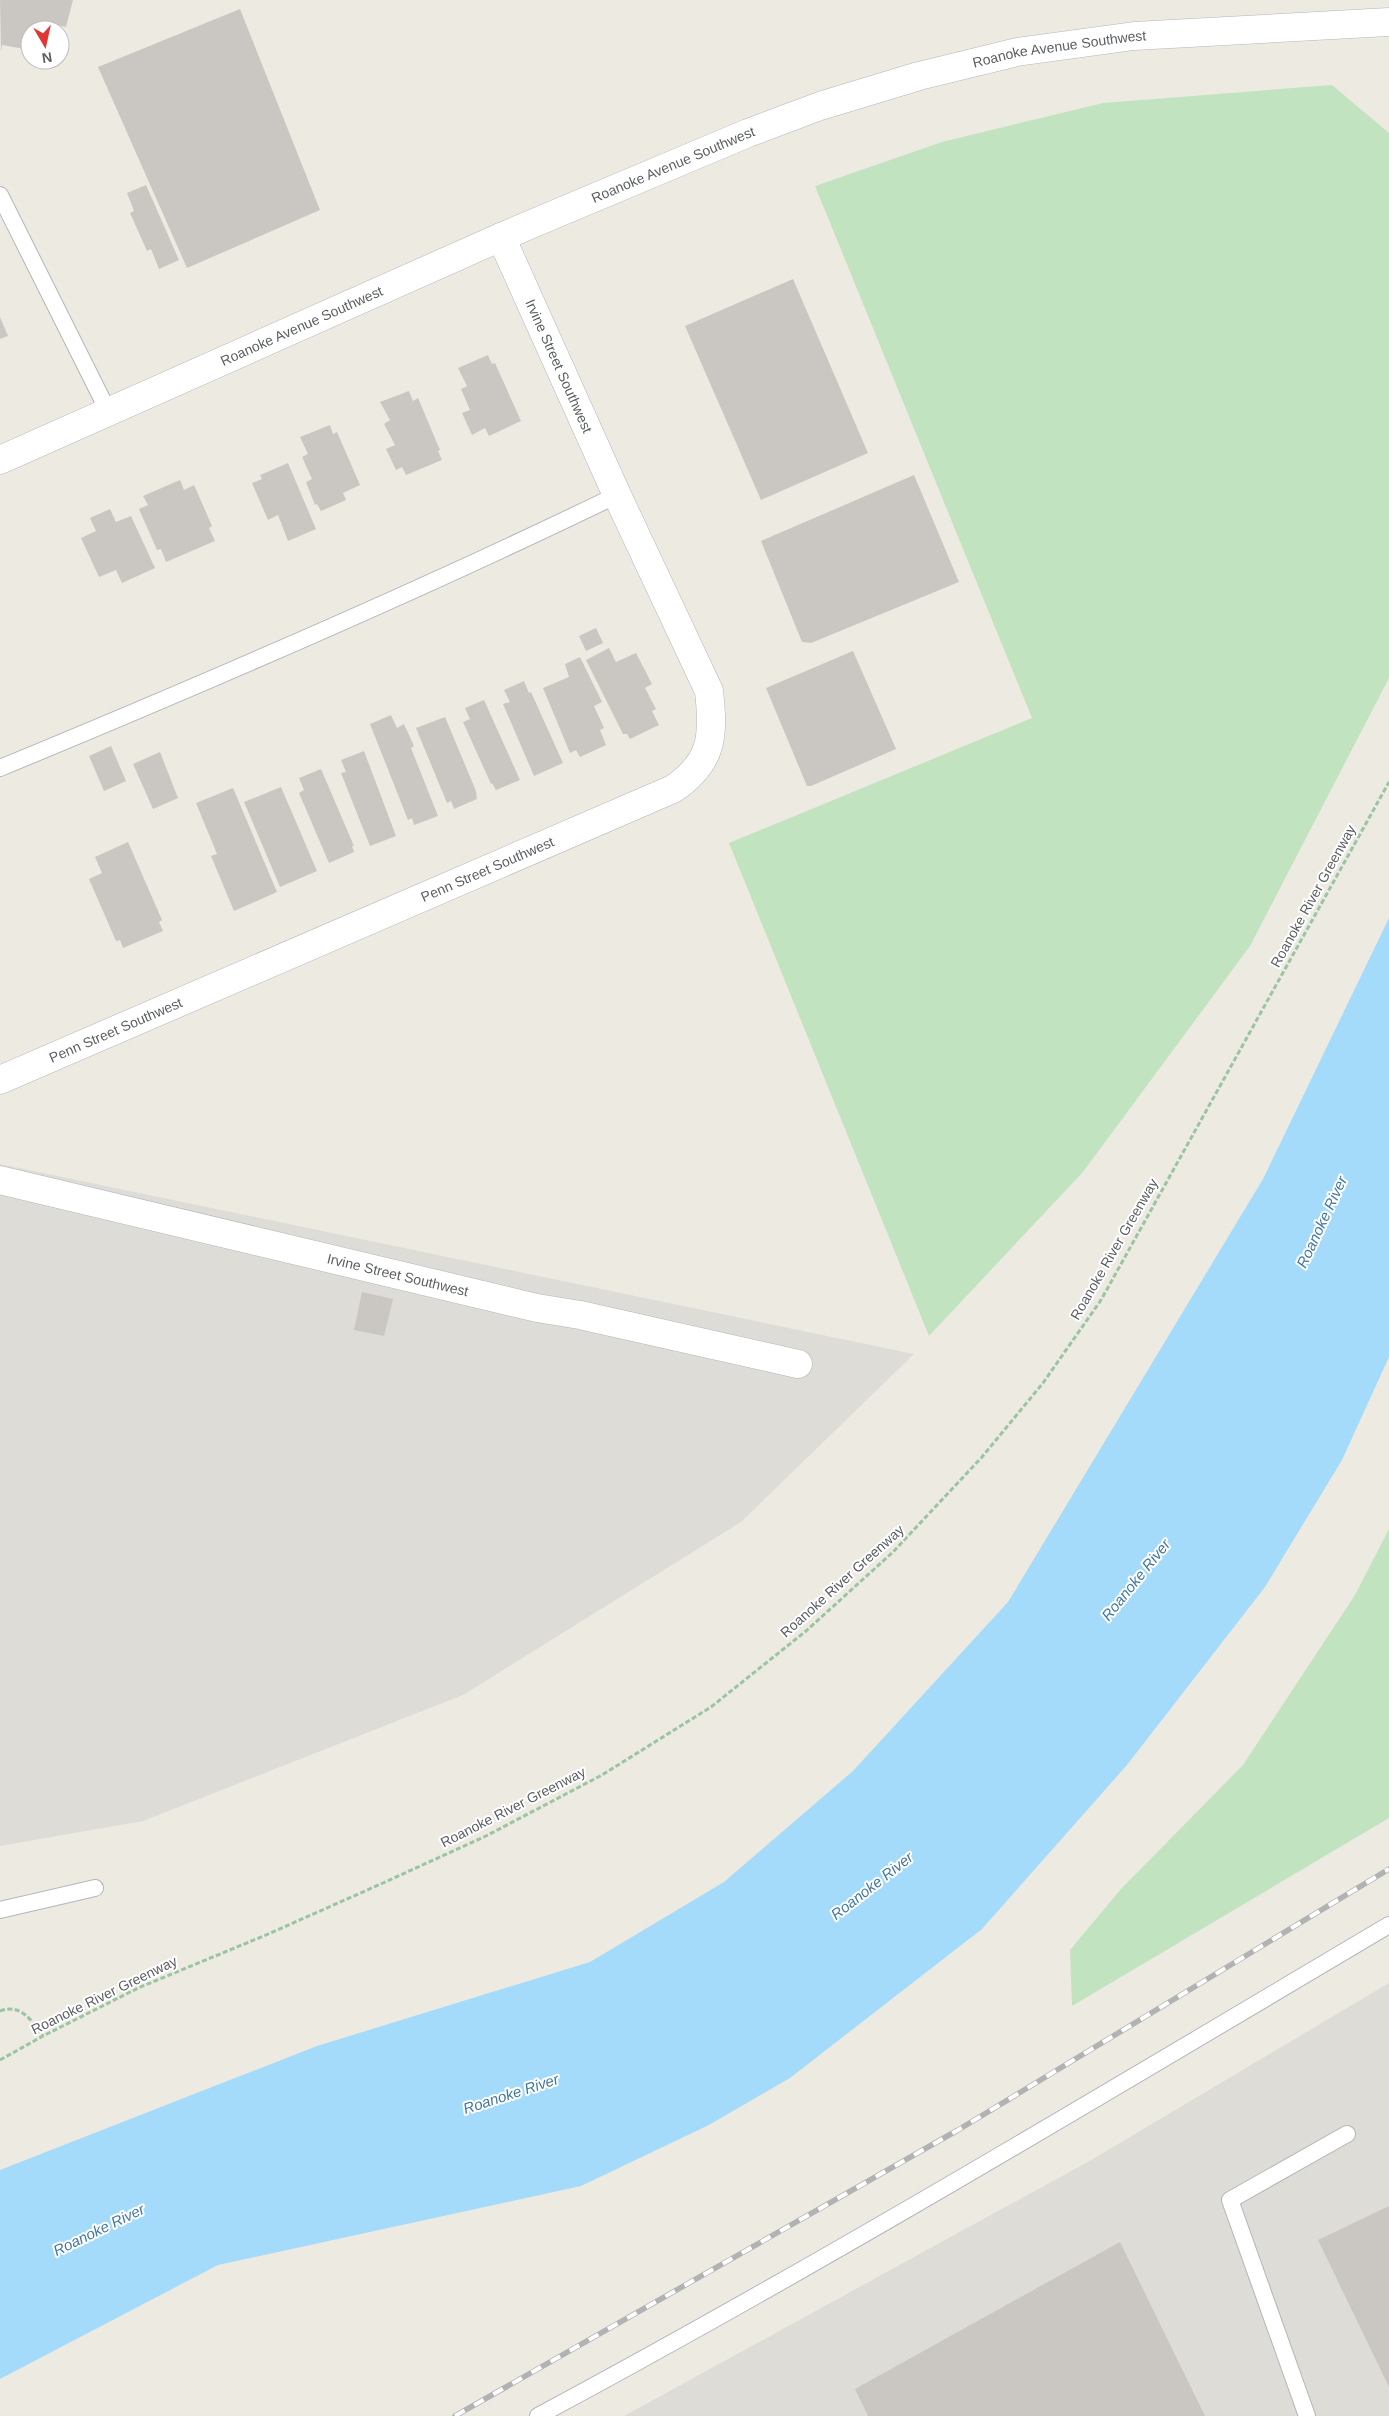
<svg xmlns="http://www.w3.org/2000/svg" width="1389" height="2416" viewBox="0 0 1389 2416" font-family="Arial,sans-serif">
<rect width="100%" height="100%" fill="#edeae2"/>
<g fill="#dedcd7">
<polygon points="0,1164 914,1354 741,1522 463,1695 143,1821 0,1846"/>
<polygon points="1389,1983 1389,2416 624,2416 1093,2159"/>
</g>
<g fill="#c2e3c0">
<polygon points="1332,85 1389,133 1389,678 1250,946 1083,1172 929,1336 729,843 1032,718 815,186 942,142 1103,103"/>
<polygon points="1389,1529 1389,1818 1072,2006 1070,1950 1121,1889 1243,1765 1355,1595"/>
</g>
<polygon fill="#a5dbfa" points="1389,918 1389,1357 1342,1460 1265,1587 1127,1765 982,1929 790,2078 709,2125 581,2186 218,2265 0,2379 0,2170 317,2046 590,1962 724,1882 853,1771 1008,1602 1263,1179"/>
<g fill="#cac7c2">
<polygon points="0,0 73,0 66,27 43,22 42,30 30,30 30,50 2,45 1,52"/>
<polygon points="240,9 320,210 187,268 98,67"/>
<polygon points="146,185 179,260 159,269 151,249 147,251 130,213 134,211 127,193"/>
<polygon points="793,279 868,453 761,500 685,326"/>
<polygon points="0,317 8,336 0,339"/>
<polygon points="488,355 492,364 495,363 521,421 489,436 485,428 472,435 462,413 470,410 461,389 467,386 458,368"/>
<polygon points="409,391 413,401 418,398 440,450 438,451 442,460 406,475 402,467 396,470 386,449 395,445 384,424 390,420 380,402"/>
<polygon points="330,425 333,434 337,432 360,485 343,493 346,500 321,511 317,504 315,505 306,482 312,479 302,457 308,454 300,437"/>
<polygon points="288,463 316,529 288,541 278,515 268,520 252,483 262,479 260,475"/>
<polygon points="914,475 959,582 811,643 802,642 761,541"/>
<polygon points="180,480 184,490 194,485 212,526 209,528 215,541 166,562 161,549 157,550 139,509 148,505 143,496"/>
<polygon points="110,509 116,522 131,516 155,568 122,583 116,570 99,577 81,538 96,531 90,518"/>
<polygon points="596,628 603,643 586,651 579,636"/>
<polygon points="609,648 616,662 636,653 652,684 645,688 656,709 652,711 659,725 630,739 627,734 623,734 586,660"/>
<polygon points="853,651 896,749 811,786 807,786 766,688"/>
<polygon points="580,657 602,702 594,706 604,728 600,730 606,745 580,757 576,750 570,753 543,688 569,677 565,664"/>
<polygon points="524,681 529,693 531,692 563,763 534,776 503,704 510,702 504,690"/>
<polygon points="484,700 520,780 496,790 492,783 491,784 463,722 470,719 465,708"/>
<polygon points="391,715 397,728 404,724 414,746 411,748 438,816 414,825 412,818 408,820 370,724"/>
<polygon points="445,717 476,791 477,799 454,809 451,801 447,803 416,728"/>
<polygon points="111,746 126,781 104,791 89,756"/>
<polygon points="364,751 396,836 370,846 341,773 346,772 341,760"/>
<polygon points="160,752 178,798 153,809 133,764"/>
<polygon points="321,769 354,846 352,846 354,852 329,863 299,793 304,790 299,778"/>
<polygon points="281,787 317,871 280,887 244,802"/>
<polygon points="233,788 277,892 234,911 211,856 217,854 196,803"/>
<polygon points="128,842 162,920 159,922 163,931 123,948 120,940 116,941 89,879 102,873 95,857"/>
<polygon points="362,1292 393,1299 384,1336 354,1330"/>
<polygon points="1389,2206 1389,2387 1318,2240"/>
<polygon points="1120,2242 1205,2416 868,2416 855,2389"/>
</g>
<g fill="none" stroke-linecap="round" stroke-linejoin="round">
<defs>
<g id="service">
<polyline points="0,195 109,413"/>
<path d="M 0,768 C 208,682 415,593 617,495"/>
<polyline points="0,1910 95,1888"/>
<path d="M 538,2416 C 827,2261 1107,2092 1389,1925"/>
<polyline points="1307,2416 1230,2200 1347,2134"/>
</g>
<g id="minor">
<path id="s1" d="M 0,460 L 501,237 L 748,133 L 820,106 L 919,76 L 1017,52 L 1134,36 L 1389,22"/>
<path id="s2" d="M 0,1080 L 673,789 C 713,762 714,736 709,691 L 617,495 L 501,237"/>
<path id="s3" d="M 0,1180 L 537,1308 L 580,1315 L 798,1364"/>
</g>
</defs>
<use href="#service" stroke="#b3b6b9" stroke-width="18"/>
<use href="#minor" stroke="#b3b6b9" stroke-width="29"/>
<g stroke="#9ac4a2" stroke-width="3" stroke-dasharray="5 2.5" stroke-linecap="butt">
<path d="M 0,2011 C 21,2003 32,2021 43,2036"/>
<polyline points="0,2060 43,2036 138,1988 266,1935 383,1883 486,1836 602,1775 711,1707 806,1631 893,1552 982,1457 1043,1383 1101,1300 1389,782"/>
</g>
<use href="#service" stroke="#fff" stroke-width="16"/>
<use href="#minor" stroke="#fff" stroke-width="28"/>
<defs>
<polyline id="rail" points="455,2416 958,2130 1389,1869"/>
</defs>
<use href="#rail" stroke="#b1b2b2" stroke-width="5.5"/>
<use href="#rail" stroke="#fff" stroke-width="4" stroke-dasharray="11" stroke-linecap="butt"/>
</g>
<g text-anchor="middle" stroke-width="4" stroke-linejoin="round" paint-order="stroke">
<g font-size="14" fill="#5b5f62" stroke="#fff">
<text dy="5" stroke="none"><textPath href="#s1" startOffset="1140">Roanoke Avenue Southwest</textPath></text>
<text dy="5" stroke="none"><textPath href="#s1" startOffset="735">Roanoke Avenue Southwest</textPath></text>
<text dy="5" stroke="none"><textPath href="#s1" startOffset="330">Roanoke Avenue Southwest</textPath></text>
<text transform="translate(559 366) rotate(66)" y="5">Irvine Street Southwest</text>
<text dy="5" stroke="none"><textPath href="#s2" startOffset="531">Penn Street Southwest</textPath></text>
<text transform="translate(1313 896) rotate(-61)" y="5">Roanoke River Greenway</text>
<text dy="5" stroke="none"><textPath href="#s2" startOffset="126">Penn Street Southwest</textPath></text>
<text transform="translate(1114 1249) rotate(-60)" y="5">Roanoke River Greenway</text>
<text dy="5" stroke="none"><textPath href="#s3" startOffset="409">Irvine Street Southwest</textPath></text>
<text transform="translate(842 1581) rotate(-42)" y="5">Roanoke River Greenway</text>
<text transform="translate(513 1807) rotate(-27)" y="5">Roanoke River Greenway</text>
<text transform="translate(104 1995) rotate(-26)" y="5">Roanoke River Greenway</text>
</g>
<g font-size="15" font-style="italic" fill="#4178a2" stroke="#fff">
<text transform="translate(1322 1222) rotate(-65)" y="5">Roanoke River</text>
<text transform="translate(1136 1580) rotate(-51)" y="5">Roanoke River</text>
<text transform="translate(872 1886) rotate(-38)" y="5">Roanoke River</text>
<text transform="translate(511 2094) rotate(-18)" y="5">Roanoke River</text>
<text transform="translate(99 2230) rotate(-26)" y="5">Roanoke River</text>
</g>
</g>
<g transform="translate(45 45) rotate(171)"><circle r="24" fill="#ffffff" stroke="#bdbfc0"/>
<path d="M0-4L9 19L0 12L-9 19Z" fill="#e03635"/>
<text y="-8" font-size="14" font-weight="bold" text-anchor="middle" fill="#5b5f62">N</text>
</g>
</svg>
